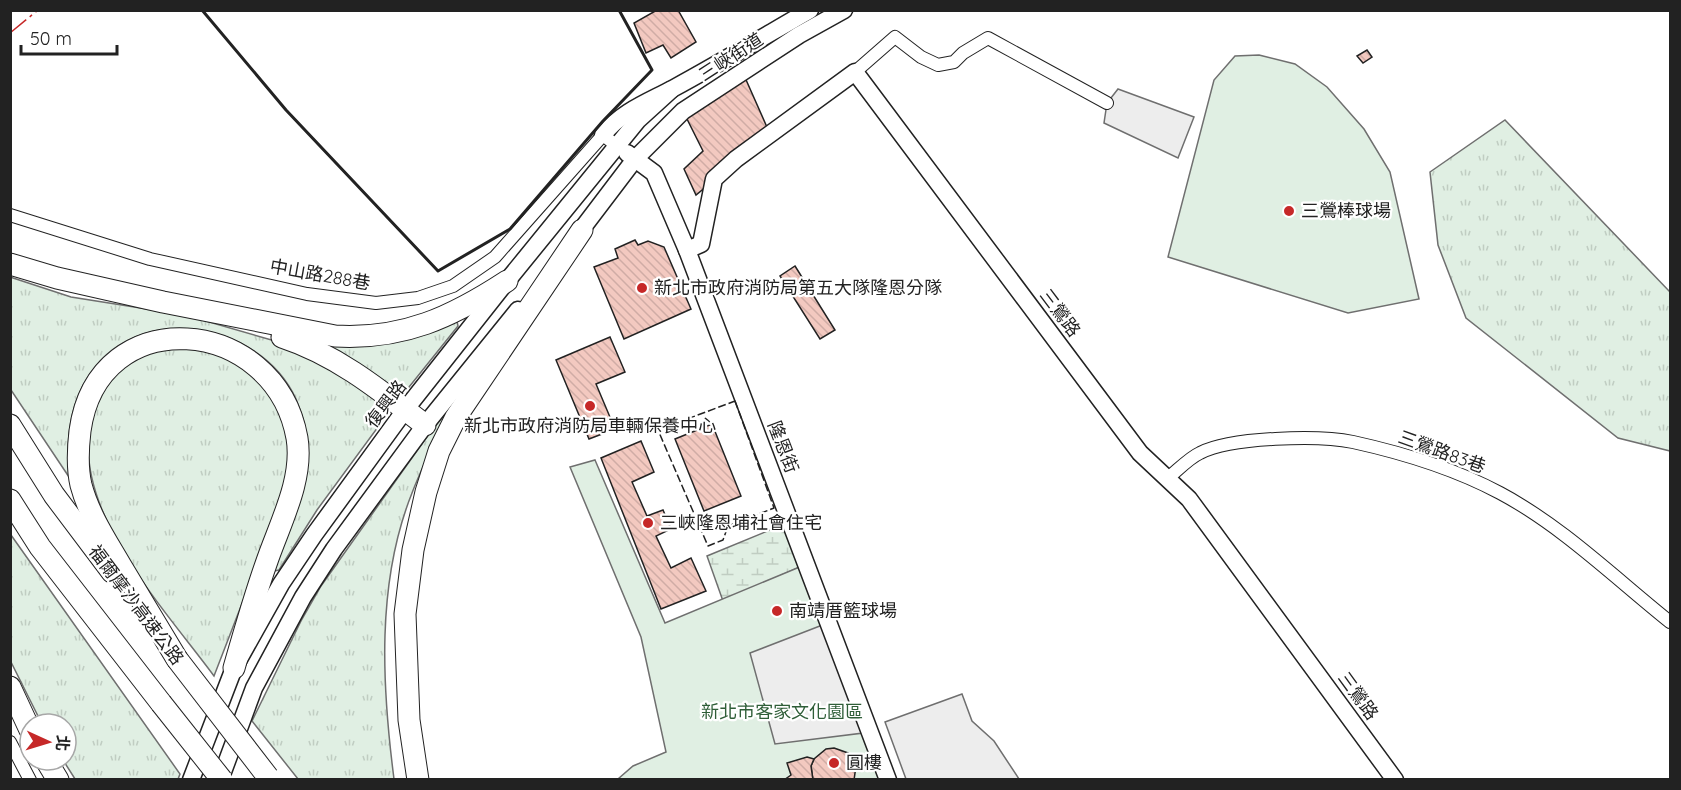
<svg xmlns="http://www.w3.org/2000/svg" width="1681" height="790" viewBox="0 0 1681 790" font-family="Quicksand,'Noto Sans TC',sans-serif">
<defs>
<pattern id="grass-tufts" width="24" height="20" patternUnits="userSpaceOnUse" patternTransform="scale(1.5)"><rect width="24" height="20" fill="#e0efe3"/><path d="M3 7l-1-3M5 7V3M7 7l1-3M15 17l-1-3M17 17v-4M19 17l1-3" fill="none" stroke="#c0cdc2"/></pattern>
<pattern id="wetland-marsh" width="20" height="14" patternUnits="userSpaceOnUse" patternTransform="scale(1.5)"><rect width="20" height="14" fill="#e0efe3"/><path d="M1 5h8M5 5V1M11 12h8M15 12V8" fill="none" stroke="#c0cdc2"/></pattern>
<pattern id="building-back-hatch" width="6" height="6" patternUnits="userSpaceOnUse" patternTransform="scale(1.5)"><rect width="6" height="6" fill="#f3c9c0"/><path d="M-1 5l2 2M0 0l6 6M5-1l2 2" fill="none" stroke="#d0aca5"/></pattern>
</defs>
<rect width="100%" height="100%" fill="#fff"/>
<g fill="url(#grass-tufts)" stroke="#6f6f6f" stroke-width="1.5">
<polygon points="1505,120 1670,292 1670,451 1618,438 1466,318 1438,245 1430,172"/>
<path d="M 10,277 L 71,297 L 185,315 L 282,343 L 312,356 L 392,408 L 317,510 L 279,570 L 274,571 C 281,543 288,515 296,487 C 299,475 305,461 306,448 C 308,431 302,414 296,399 C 260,320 133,299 86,380 C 69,409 66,444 69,477 L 11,390 Z"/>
<polygon points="457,321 458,326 401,397 306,337"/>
<path d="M 187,345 L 232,355 L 273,393 L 291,444 L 282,500 L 214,676 C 164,608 63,502 94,412 C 102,389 122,360 146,353 C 159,349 173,347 187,345 Z"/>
<path d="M 458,393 C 443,426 425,459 412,493 C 376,583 382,686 394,779 L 298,779 L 252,721 L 301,621 L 321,586 Z"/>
<polygon points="11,535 180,774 178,779 75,779 63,760 66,760 66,724 42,724 11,662"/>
</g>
<polygon fill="url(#wetland-marsh)" stroke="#6f6f6f" stroke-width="1.5" points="782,525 802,566 723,601 707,556"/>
<g fill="#e0efe3" stroke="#6f6f6f" stroke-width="1.5">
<polygon points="1259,55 1295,64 1327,87 1364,129 1390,172 1419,299 1348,313 1168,257 1214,80 1235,56"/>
<polygon points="595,460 665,623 802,566 879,779 618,779 633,766 666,752 641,637 570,467"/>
</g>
<g fill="#ededed" stroke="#6f6f6f" stroke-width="1.5">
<polygon points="1118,89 1194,117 1178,158 1104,123 1107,103"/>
<polygon points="825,624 863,733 775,744 750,653"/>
<polygon points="962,694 972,721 994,741 1019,779 906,779 885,722"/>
</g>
<g fill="url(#building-back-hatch)" stroke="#222" stroke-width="1.5">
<polygon points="657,10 678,10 696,42 671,58 663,45 646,53 634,23"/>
<polygon points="1367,50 1372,57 1363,63 1357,56"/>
<polygon points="743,73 770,134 696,195 684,169 703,151 683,111"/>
<polygon points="635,240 638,245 648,241 664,247 691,309 624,339 594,267 618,258 615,249"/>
<polygon points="795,266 835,330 820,339 780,276"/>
<polygon points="610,337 625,372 596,384 615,429 589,439 556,360"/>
<polygon points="712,424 741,496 704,511 675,439"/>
<polygon points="641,441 654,472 632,482 647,516 663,510 671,529 656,536 671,568 691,558 706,591 661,609 601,458"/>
<polygon points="834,748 848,753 853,759 856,766 854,780 813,780 811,766 814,759 826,749"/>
<polygon points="807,757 814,759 811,766 813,780 784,780 791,775 787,763"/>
</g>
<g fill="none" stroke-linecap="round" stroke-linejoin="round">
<defs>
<g id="street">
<polyline points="855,72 895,37 921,57 938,65 954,62 963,53 988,38 1107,103"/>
<polyline points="10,215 150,259 307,294 376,303 418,298 453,286 495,257 603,135 617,146"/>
<path d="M 1168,478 C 1178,470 1189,458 1200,453 C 1231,437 1319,435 1353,442 C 1403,453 1455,469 1500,493 C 1562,526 1615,578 1670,622"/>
<polyline points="10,742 30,780"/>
</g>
<g id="secondary">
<path d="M 603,135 C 622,111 648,102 674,88 C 720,63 765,36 810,10"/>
<polyline points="627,153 654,173 687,250 888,780"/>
<polyline points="575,238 635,159 683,111 799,35 844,10"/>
<polyline points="687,250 701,244 714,179 736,159 855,72 1140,453 1189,499 1395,780"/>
<polyline points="191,780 234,668 281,584 314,535 405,410 507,281 638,120 671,90"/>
<polyline points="220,780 254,688 303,597 334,549 425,425 518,310"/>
</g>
<g id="highway">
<path d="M 10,264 L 57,278 L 163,302 L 335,336 C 403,340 452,317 507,281"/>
<path d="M 282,337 C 337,355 380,390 425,425"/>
<polyline points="10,425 54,495 112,572"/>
<polyline points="10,500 40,547 161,703"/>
<path d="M 177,659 C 158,628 140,597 121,566 C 106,540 89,515 81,485 C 77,468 78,448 80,431 C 98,299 275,315 297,438 C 304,480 279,525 266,564 C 254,598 244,633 234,668"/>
<polyline points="10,687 30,730"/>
<polyline points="46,760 58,780"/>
<polyline points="418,780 409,720 405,614 413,550 426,492 439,451 456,417 582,230"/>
</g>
</defs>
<use href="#street" stroke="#222" stroke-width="14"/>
<use href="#secondary" stroke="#222" stroke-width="19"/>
<use href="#highway" stroke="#222" stroke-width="23"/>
<use href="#street" stroke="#fff" stroke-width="12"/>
<use href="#secondary" stroke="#fff" stroke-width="16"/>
<use href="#highway" stroke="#fff" stroke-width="21"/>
<defs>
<g id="highway-bridge">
<polyline points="177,659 268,777"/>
<polyline points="161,703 222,780"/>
</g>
</defs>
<use href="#highway-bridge" stroke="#222" stroke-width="23" stroke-linecap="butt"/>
<use href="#highway-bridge" stroke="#fff" stroke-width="21"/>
<polygon stroke="#222" stroke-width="1.5" stroke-dasharray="8 3" stroke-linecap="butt" points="735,401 774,508 728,526 723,540 708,546 658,430"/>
<polyline stroke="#222" stroke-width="3" points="202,10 286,110 438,271 510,229 603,121 652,70 619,10"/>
<polyline stroke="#c62828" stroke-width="1.5" stroke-dasharray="21 4.5 3 4.5" stroke-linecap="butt" points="10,33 38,10"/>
</g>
<g fill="#c62828" stroke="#fff" stroke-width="2">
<circle cx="1289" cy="211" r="6"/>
<circle cx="642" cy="288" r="6"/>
<circle cx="590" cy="406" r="6"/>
<circle cx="648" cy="523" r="6"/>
<circle cx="777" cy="611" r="6"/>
<circle cx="834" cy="763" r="6"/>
</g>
<g text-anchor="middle" stroke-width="4.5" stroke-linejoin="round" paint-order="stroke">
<g font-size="18" fill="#222" stroke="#fff">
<text transform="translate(731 57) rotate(-33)" y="6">三峽街道</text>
<text transform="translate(320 275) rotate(10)" y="6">中山路288巷</text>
<text transform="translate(1060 313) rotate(53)" y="6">三鶯路</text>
<text transform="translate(386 404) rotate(-53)" y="6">復興路</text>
<text transform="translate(783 447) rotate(69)" y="6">隆恩街</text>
<text transform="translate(1442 452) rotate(20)" y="6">三鶯路83巷</text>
<text transform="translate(136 605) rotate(53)" y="6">福爾摩沙高速公路</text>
<text transform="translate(1358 696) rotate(54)" y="6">三鶯路</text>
</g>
<g font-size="18" fill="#222" stroke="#fff" text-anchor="start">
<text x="1301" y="217">三鶯棒球場</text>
<text x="654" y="294">新北市政府消防局第五大隊隆恩分隊</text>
<text x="590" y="432" text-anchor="middle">新北市政府消防局車輛保養中心</text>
<text x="660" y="529">三峽隆恩埔社會住宅</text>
<text x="789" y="617">南靖厝籃球場</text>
<text x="846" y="769">圓樓</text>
</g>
<g font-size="18" fill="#2f5e38" stroke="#fff">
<text x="782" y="718">新北市客家文化園區</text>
</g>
</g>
<rect width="1681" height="790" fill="none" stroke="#222222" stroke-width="24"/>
<g transform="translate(48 742) rotate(94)"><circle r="28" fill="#ffffff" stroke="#a7a7a7" stroke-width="1.5"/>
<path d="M0-4.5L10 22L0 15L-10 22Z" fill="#c62828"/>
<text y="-9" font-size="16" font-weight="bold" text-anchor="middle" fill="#222222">北</text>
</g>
<path d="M21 45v9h96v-9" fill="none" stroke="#222222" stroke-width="3"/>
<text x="30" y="45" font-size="18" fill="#222222" stroke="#ffffff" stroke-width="4.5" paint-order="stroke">50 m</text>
</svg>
